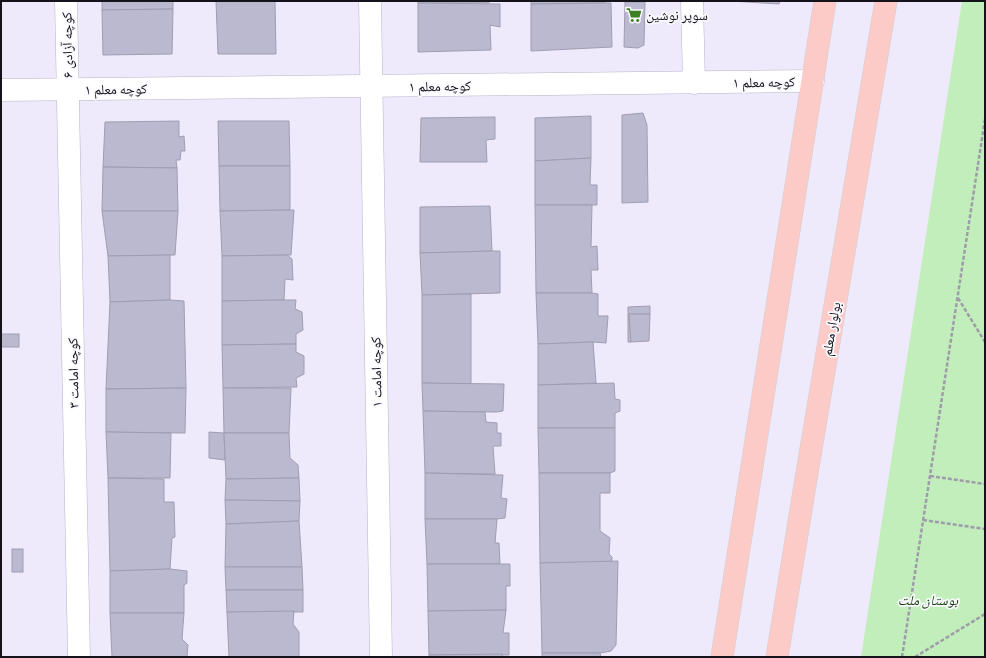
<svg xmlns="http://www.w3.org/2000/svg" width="986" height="658" viewBox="0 0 986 658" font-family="Literata,'Noto Naskh Arabic',serif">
<rect width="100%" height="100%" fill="#eeeafc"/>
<polygon fill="#c1eeba" points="962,1 985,1 985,657 861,657"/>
<g fill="#bbb9cf" stroke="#a09db2">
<polygon points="102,1 173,1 173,9 102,10"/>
<polygon points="216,1 275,1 276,54 218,54"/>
<rect x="418" y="1" width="71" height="2"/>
<polygon points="531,1 605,1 605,3 531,4"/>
<polygon points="731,1 780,1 779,4"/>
<polygon points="625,2 645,2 644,45 638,48 624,47"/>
<polygon points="418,3 500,4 500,27 490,25 491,50 418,52"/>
<polygon points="605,3 611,3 612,47 531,51 531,4"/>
<polygon points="173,9 172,54 103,55 102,10"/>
<polygon points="643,113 647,125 648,202 622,203 622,115"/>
<polygon points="591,116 591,158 535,161 535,118"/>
<polygon points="495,117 495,139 486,140 487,162 420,162 421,118"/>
<polygon points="179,121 179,137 184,136 185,151 181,151 180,160 176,160 177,168 103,167 105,122"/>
<polygon points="218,121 289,121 290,166 219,166"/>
<polygon points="591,158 590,185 597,185 597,205 535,205 535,161"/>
<polygon points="219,166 290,166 290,210 220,211"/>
<polygon points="103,167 177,168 178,211 102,211"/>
<polygon points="535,205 592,205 591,247 597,246 598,270 591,270 592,293 536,293"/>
<polygon points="490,206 492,251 420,253 420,207"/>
<polygon points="290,210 294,210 291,255 222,256 220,211"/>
<polygon points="102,211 178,211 175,255 108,256"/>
<polygon points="492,251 500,251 500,293 422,295 420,253"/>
<polygon points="170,255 170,300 110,302 108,256"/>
<polygon points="287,255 292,259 293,280 285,279 284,300 222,301 222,256"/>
<polygon points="536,293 592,293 598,294 598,316 608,316 606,343 593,342 538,344"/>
<polygon points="471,294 471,384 422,383 422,295"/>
<polygon points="170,300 184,301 186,388 106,389 110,302"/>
<polygon points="284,300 296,300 295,309 302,312 303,330 296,334 296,344 222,345 222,301"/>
<polygon points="650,306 650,314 629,314 631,342 628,342 628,307"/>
<polygon points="629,314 650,314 649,341 631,342"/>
<rect x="1" y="334" width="18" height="13"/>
<polygon points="593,342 596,383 538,385 538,344"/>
<polygon points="296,344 296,352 304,356 304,374 296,378 297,387 223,388 222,345"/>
<polygon points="422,383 504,384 503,411 496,412 423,411"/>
<polygon points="614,383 615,399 620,400 620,411 615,413 615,428 538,428 538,385"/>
<polygon points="186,388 185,433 106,432 106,389"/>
<polygon points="223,388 291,388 289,433 224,433"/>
<polygon points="423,411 485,412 486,422 497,423 497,433 501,433 501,446 493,446 495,474 425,473"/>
<polygon points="538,428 615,428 615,471 610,473 539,473"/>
<polygon points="106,432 171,433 170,478 108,478"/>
<polygon points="209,432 224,433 225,460 209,458"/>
<polygon points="224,433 289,433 290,458 298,465 299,478 226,479"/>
<polygon points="425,473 503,475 501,498 507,499 505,518 497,519 425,519"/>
<polygon points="539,473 610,473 610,493 600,493 600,531 610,538 609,554 612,557 612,562 540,563"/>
<polygon points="108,478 164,479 164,502 174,502 175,537 172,538 170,569 110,571"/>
<polygon points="299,478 300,501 225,500 226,479"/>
<polygon points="225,500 300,501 299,521 226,524"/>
<polygon points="425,519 497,519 495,543 499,543 500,564 427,564"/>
<polygon points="299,521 302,567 225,567 226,524"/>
<rect x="12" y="549" width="11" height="23"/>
<polygon points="618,561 616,645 611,651 600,653 542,653 540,563"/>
<polygon points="427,564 510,564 510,586 506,586 506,610 428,611"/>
<polygon points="225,567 302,567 303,590 226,590"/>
<polygon points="170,569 187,571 187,583 184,585 184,613 110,613 110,571"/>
<polygon points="226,590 303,590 303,612 227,612"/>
<polygon points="506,610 503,633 509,633 509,655 429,655 428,611"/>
<polygon points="294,611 293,624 299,632 299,657 229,657 227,612"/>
<polygon points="110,613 184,613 182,639 188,645 187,657 112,657"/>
<polygon points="542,653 600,653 601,657 542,657"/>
<polygon points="502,654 503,657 429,657 429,655"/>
</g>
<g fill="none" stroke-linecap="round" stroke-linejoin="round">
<defs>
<g id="street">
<polyline points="66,1 79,657"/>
<polyline points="370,1 381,657"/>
<polyline points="692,1 694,83"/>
<polyline points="1,90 813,81"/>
</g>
<g id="primary">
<polyline points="722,657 825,1"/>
<polyline points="777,657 806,479 886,1"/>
</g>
</defs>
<use href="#street" stroke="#b7b3c8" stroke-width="23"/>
<use href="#primary" stroke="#d0d0d1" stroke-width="23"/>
<g stroke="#9f9caa" stroke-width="2.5" stroke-dasharray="4 2" stroke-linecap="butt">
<polyline points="958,298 985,342"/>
<polyline points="930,476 985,484"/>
<polyline points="923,520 985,529"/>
<polyline points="902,657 985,119"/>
<polyline points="915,657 985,614"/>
</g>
<use href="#street" stroke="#fff" stroke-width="22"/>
<use href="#primary" stroke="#fdcbc7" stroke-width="22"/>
</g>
<defs>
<symbol id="supermarket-bare" viewBox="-9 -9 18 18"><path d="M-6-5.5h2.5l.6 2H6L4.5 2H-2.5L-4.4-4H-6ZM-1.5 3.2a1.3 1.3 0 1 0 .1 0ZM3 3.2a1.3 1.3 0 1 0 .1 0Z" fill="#3b8023" stroke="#fafafe" stroke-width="2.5" paint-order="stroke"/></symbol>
</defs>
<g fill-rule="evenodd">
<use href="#supermarket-bare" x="623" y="4" width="22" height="22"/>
</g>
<g text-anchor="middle" stroke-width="3.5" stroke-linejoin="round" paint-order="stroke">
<g font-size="14" fill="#14121a" stroke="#fafafe" text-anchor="start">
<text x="646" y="20">سوپر نوشین</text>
</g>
<g font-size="14" fill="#14121a" stroke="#fafafe">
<text transform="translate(67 45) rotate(-91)" y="5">کوچه آزادی ۶</text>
<text transform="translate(764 82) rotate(-1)" y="5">کوچه معلم ۱</text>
<text transform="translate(440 86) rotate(-1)" y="5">کوچه معلم ۱</text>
<text transform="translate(116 89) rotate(-1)" y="5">کوچه معلم ۱</text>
<text transform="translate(831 329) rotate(-80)" y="5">بولوار معلم</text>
<text transform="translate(376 372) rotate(-91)" y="5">کوچه امامت ۱</text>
<text transform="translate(73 373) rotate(-91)" y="5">کوچه امامت ۳</text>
</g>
<g font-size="14" font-style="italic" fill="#103c0a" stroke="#fafafe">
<text x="928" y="605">بوستان ملت</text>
</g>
</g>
<rect width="986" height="658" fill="none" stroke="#14121a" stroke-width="4"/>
</svg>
